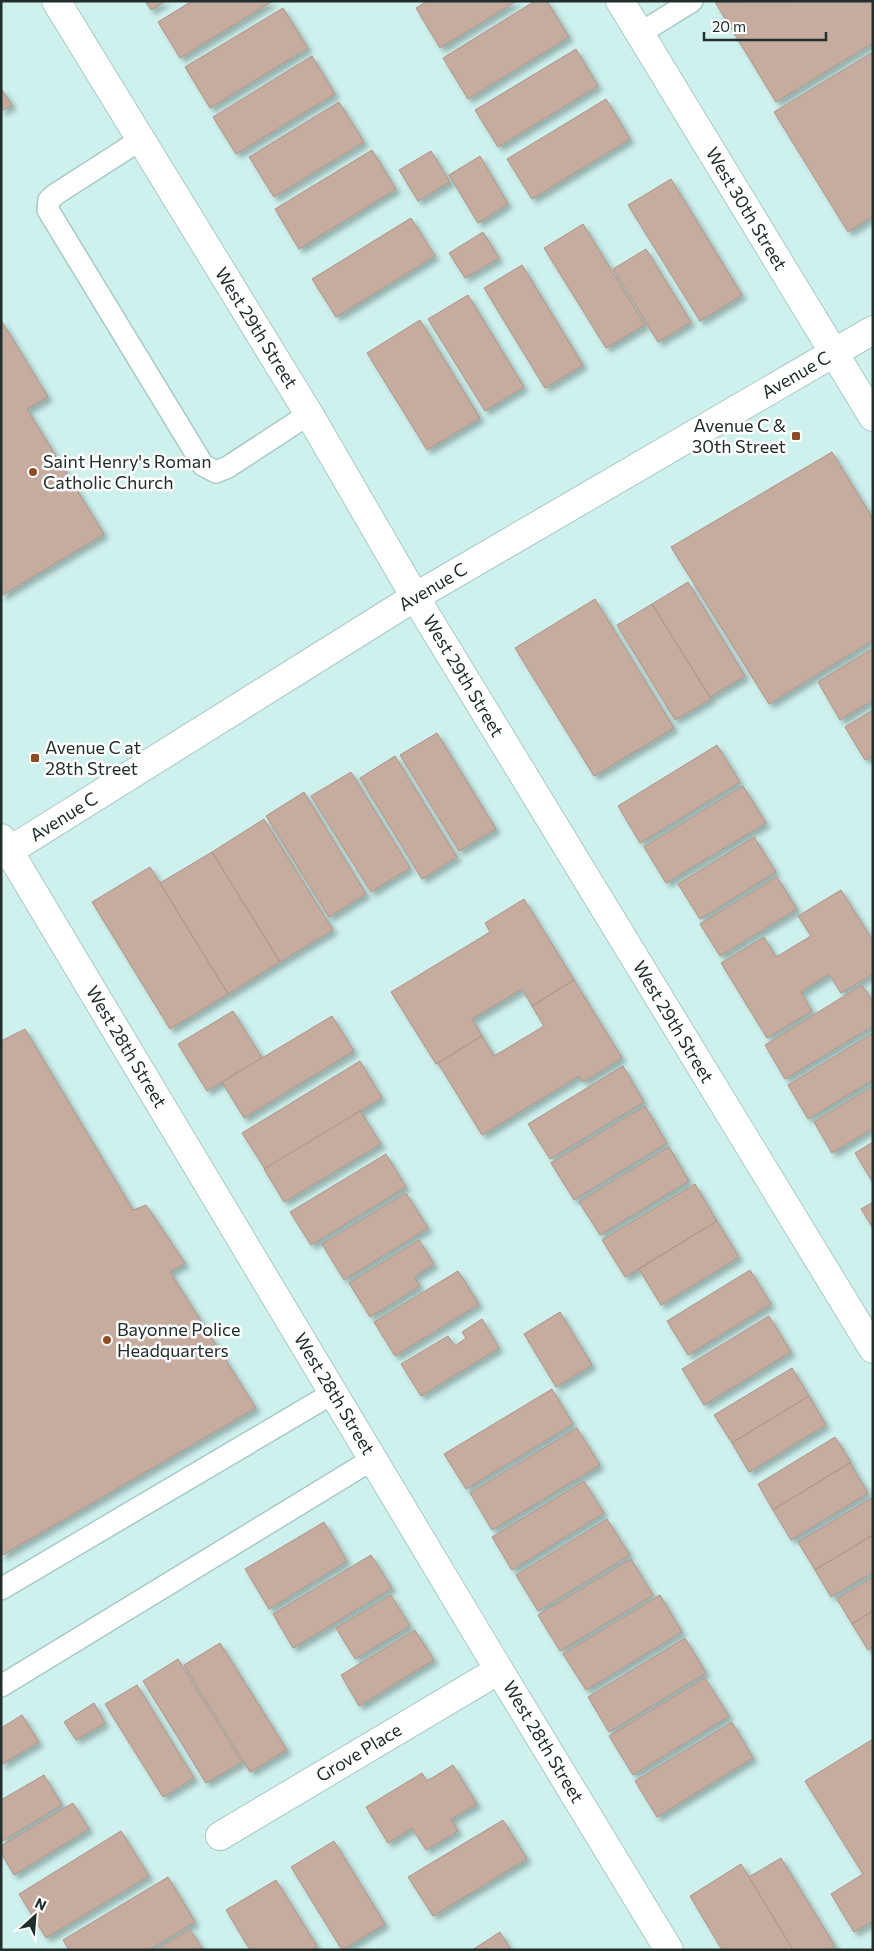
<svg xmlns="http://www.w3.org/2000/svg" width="874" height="1951" viewBox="0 0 874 1951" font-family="Commissioner,sans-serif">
<defs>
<filter id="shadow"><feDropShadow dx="4.5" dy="4.5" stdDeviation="2.5" flood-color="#0004"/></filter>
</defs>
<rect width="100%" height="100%" fill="#cef1ed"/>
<g fill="#c6ac9e" stroke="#ad9386" filter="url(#shadow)">
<polygon points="145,1 166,1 151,10"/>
<polygon points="192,1 273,1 180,58 158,22"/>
<polygon points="427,1 517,1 440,48 416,8"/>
<polygon points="535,1 547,1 569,37 468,99 443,58"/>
<polygon points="873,1 873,43 776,102 715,2"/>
<polygon points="283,8 308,48 210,108 185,67"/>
<polygon points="576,49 598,86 498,147 475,110"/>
<polygon points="873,52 873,216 848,232 774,112"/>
<polygon points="312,56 335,94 236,154 213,117"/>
<polygon points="1,88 12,105 1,111"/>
<polygon points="606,99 630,139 532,199 507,159"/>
<polygon points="339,102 364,142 274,197 249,157"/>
<polygon points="372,150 396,189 299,249 275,209"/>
<polygon points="431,151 450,182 418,201 399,170"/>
<polygon points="480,156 508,204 478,223 449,175"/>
<polygon points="671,179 742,295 700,321 628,205"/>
<polygon points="411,218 435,256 336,317 312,279"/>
<polygon points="583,224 645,325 606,348 544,248"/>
<polygon points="483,232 499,258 465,278 449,253"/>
<polygon points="646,249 691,322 658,342 613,269"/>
<polygon points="522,265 583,365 545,388 484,288"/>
<polygon points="468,295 524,387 485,411 428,319"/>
<polygon points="1,320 48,397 27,409 104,534 1,596"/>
<polygon points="420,320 480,418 427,450 367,353"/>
<polygon points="832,452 873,519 873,640 769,704 671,547"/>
<polygon points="688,582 745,676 710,697 652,604"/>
<polygon points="595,599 674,728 594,776 515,648"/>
<polygon points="652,604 711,699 675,720 617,625"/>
<polygon points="873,648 873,700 840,720 818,682"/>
<polygon points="873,710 873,756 865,760 845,727"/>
<polygon points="437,733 496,829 459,851 400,755"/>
<polygon points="717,745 740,782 640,843 618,806"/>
<polygon points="395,756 457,857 422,879 360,778"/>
<polygon points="351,772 410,868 371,892 311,796"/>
<polygon points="743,786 766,823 666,883 644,847"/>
<polygon points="304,792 366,894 329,917 266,816"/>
<polygon points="264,819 333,930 280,962 212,852"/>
<polygon points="754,837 776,872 700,919 678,884"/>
<polygon points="212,852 280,962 228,994 160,883"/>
<polygon points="150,867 228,994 170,1029 92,902"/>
<polygon points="777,877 797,909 720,956 700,924"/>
<polygon points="841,890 873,941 873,974 841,993 829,974 801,992 812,1011 767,1038 721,963 764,937 776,957 811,936 798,916"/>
<polygon points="524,899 574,980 532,1006 522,989 472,1019 482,1036 436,1064 391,992 490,932 485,923"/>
<polygon points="574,980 622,1058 583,1082 579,1076 482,1135 438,1063 482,1036 494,1056 544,1026 532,1006"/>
<polygon points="862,985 873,1002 873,1026 785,1079 765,1045"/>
<polygon points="233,1011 262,1058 207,1091 178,1044"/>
<polygon points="332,1016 354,1051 244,1118 222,1082"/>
<polygon points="25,1029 133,1210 146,1205 185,1263 170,1272 256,1408 1,1556 1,1041"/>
<polygon points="873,1033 873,1080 808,1119 788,1085"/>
<polygon points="360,1061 382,1098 265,1169 242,1133"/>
<polygon points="623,1066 644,1102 550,1159 528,1124"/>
<polygon points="873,1086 873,1128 832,1153 814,1122"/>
<polygon points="645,1106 667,1143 574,1200 551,1163"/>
<polygon points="360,1111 381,1144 284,1202 264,1169"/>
<polygon points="873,1142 873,1183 855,1153"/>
<polygon points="669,1147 689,1181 600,1235 579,1202"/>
<polygon points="386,1154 406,1187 311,1245 290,1212"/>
<polygon points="695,1184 717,1221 625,1277 602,1240"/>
<polygon points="406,1193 428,1228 344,1280 322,1244"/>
<polygon points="873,1202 873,1228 861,1209"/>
<polygon points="717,1221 739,1257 661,1305 639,1269"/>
<polygon points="419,1240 434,1264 414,1277 420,1286 370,1317 349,1283"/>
<polygon points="750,1270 771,1304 688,1355 667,1321"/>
<polygon points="458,1271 479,1304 395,1356 374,1322"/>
<polygon points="560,1312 592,1365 556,1387 524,1334"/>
<polygon points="769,1316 791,1352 704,1405 682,1369"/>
<polygon points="482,1319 499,1348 421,1396 401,1364 448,1336 455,1346 466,1338 462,1332"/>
<polygon points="792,1368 809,1396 732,1443 714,1415"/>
<polygon points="552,1389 573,1424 466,1489 444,1454"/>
<polygon points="809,1396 826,1425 749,1472 732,1443"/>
<polygon points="577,1428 600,1465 492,1530 470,1493"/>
<polygon points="835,1437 851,1462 773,1510 758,1484"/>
<polygon points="850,1463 868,1493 791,1540 773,1510"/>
<polygon points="584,1481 604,1513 512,1570 492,1537"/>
<polygon points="873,1497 873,1535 815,1570 798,1542"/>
<polygon points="607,1519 630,1555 538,1611 516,1575"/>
<polygon points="324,1522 347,1561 269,1609 245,1569"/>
<polygon points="873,1535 873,1572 831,1597 815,1570"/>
<polygon points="371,1555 392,1588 293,1648 273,1614"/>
<polygon points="631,1559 653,1595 560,1651 538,1615"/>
<polygon points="873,1577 873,1611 852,1624 837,1599"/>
<polygon points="391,1595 410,1626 355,1659 336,1628"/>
<polygon points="660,1595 682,1632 586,1690 563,1654"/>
<polygon points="873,1611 873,1646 868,1650 852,1624"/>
<polygon points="415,1630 434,1660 359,1706 341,1675"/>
<polygon points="685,1638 706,1673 609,1732 588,1697"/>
<polygon points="220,1643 287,1750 250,1772 184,1665"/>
<polygon points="178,1659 242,1762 206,1783 143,1681"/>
<polygon points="705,1678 729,1716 633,1775 609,1736"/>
<polygon points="137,1685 194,1778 163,1797 105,1704"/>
<polygon points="94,1703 105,1723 76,1740 64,1722"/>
<polygon points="22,1715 39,1742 1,1765 1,1728"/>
<polygon points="732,1722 753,1758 657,1817 635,1781"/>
<polygon points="873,1739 873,1921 854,1932 831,1894 863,1874 805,1781"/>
<polygon points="453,1765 477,1804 451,1819 458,1831 426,1850 412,1828 388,1843 366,1807 422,1773 427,1781"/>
<polygon points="44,1775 62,1805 1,1842 1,1800"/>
<polygon points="73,1803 89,1829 14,1875 1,1853 1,1846"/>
<polygon points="503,1820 527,1859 433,1916 408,1877"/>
<polygon points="121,1831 149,1876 46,1938 19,1894"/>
<polygon points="334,1841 385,1924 342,1950 291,1867"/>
<polygon points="781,1858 835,1946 828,1950 793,1950 749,1877"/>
<polygon points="741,1864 749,1877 793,1950 722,1950 690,1896"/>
<polygon points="168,1877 195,1922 149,1950 69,1950 63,1940"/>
<polygon points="276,1880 317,1946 312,1950 250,1950 226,1910"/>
<polygon points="190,1929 203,1950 156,1950"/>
<polygon points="500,1932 511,1950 472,1950"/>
</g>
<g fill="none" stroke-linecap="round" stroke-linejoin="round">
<defs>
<g id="service">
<polyline points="639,34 692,1"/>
<polyline points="140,140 56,194 49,200 48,210 203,465 216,472 228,467 309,414"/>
<polyline points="1,1589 333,1393"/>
<polyline points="1,1686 373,1459"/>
</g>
<g id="minor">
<polyline points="56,1 309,414 415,597 873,1349"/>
<polyline points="1,838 499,1670 669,1950"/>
<polyline points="220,1836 499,1670"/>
</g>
<polyline id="tertiary" points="620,1 873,417"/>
<polyline id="secondary" points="1,856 415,597 873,330"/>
</defs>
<use href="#service" stroke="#a8cac6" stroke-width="24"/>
<use href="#minor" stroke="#a8cac6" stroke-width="30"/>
<use href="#tertiary" stroke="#a8cac6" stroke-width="30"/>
<use href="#secondary" stroke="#a8cac6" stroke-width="30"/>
<use href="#service" stroke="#fff" stroke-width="21"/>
<use href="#minor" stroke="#fff" stroke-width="28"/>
<use href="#tertiary" stroke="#fff" stroke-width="28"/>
<use href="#secondary" stroke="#fff" stroke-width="28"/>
</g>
<g fill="#904c20" stroke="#fff" stroke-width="2">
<rect x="791" y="431" width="10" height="10" rx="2.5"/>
<circle cx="33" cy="472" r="5"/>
<rect x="30" y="753" width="10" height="10" rx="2.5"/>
<circle cx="107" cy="1340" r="5"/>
</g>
<g text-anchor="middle" stroke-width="5" stroke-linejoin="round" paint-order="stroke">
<g font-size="18" fill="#202e2c" stroke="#fff">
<text transform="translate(746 209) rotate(59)" y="6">West 30th Street</text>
<text transform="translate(256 328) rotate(58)" y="6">West 29th Street</text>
<text transform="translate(796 375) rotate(-30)" y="6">Avenue C</text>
<text transform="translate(433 587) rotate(-31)" y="6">Avenue C</text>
<text transform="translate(463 676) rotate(59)" y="6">West 29th Street</text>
<text transform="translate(64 817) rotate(-32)" y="6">Avenue C</text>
<text transform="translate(673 1022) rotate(59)" y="6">West 29th Street</text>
<text transform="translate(126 1047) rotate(59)" y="6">West 28th Street</text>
<text transform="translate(334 1394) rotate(59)" y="6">West 28th Street</text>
<text transform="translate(543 1742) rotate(59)" y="6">West 28th Street</text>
<text transform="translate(359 1753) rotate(-31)" y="6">Grove Place</text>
</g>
<g font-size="18" fill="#202e2c" stroke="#fff" text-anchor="start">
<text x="786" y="432" text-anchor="end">Avenue C &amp;<tspan x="786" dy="21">30th Street</tspan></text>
<text x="43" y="468">Saint Henry's Roman<tspan x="43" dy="21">Catholic Church</tspan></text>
<text x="45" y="754">Avenue C at<tspan x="45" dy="21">28th Street</tspan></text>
<text x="117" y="1336">Bayonne Police<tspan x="117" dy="21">Headquarters</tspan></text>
</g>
</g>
<rect width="874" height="1951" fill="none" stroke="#202e2c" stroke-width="5"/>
<g transform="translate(35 1916) rotate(26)" stroke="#ffffff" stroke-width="4" paint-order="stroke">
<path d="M0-4L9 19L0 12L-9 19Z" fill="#202e2c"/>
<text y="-8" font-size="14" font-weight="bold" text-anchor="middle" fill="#202e2c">N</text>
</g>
<path d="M704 32v8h122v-8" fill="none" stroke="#202e2c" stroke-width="2.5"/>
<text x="712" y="32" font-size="15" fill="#202e2c" stroke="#ffffff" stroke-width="4" paint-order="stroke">20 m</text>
</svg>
